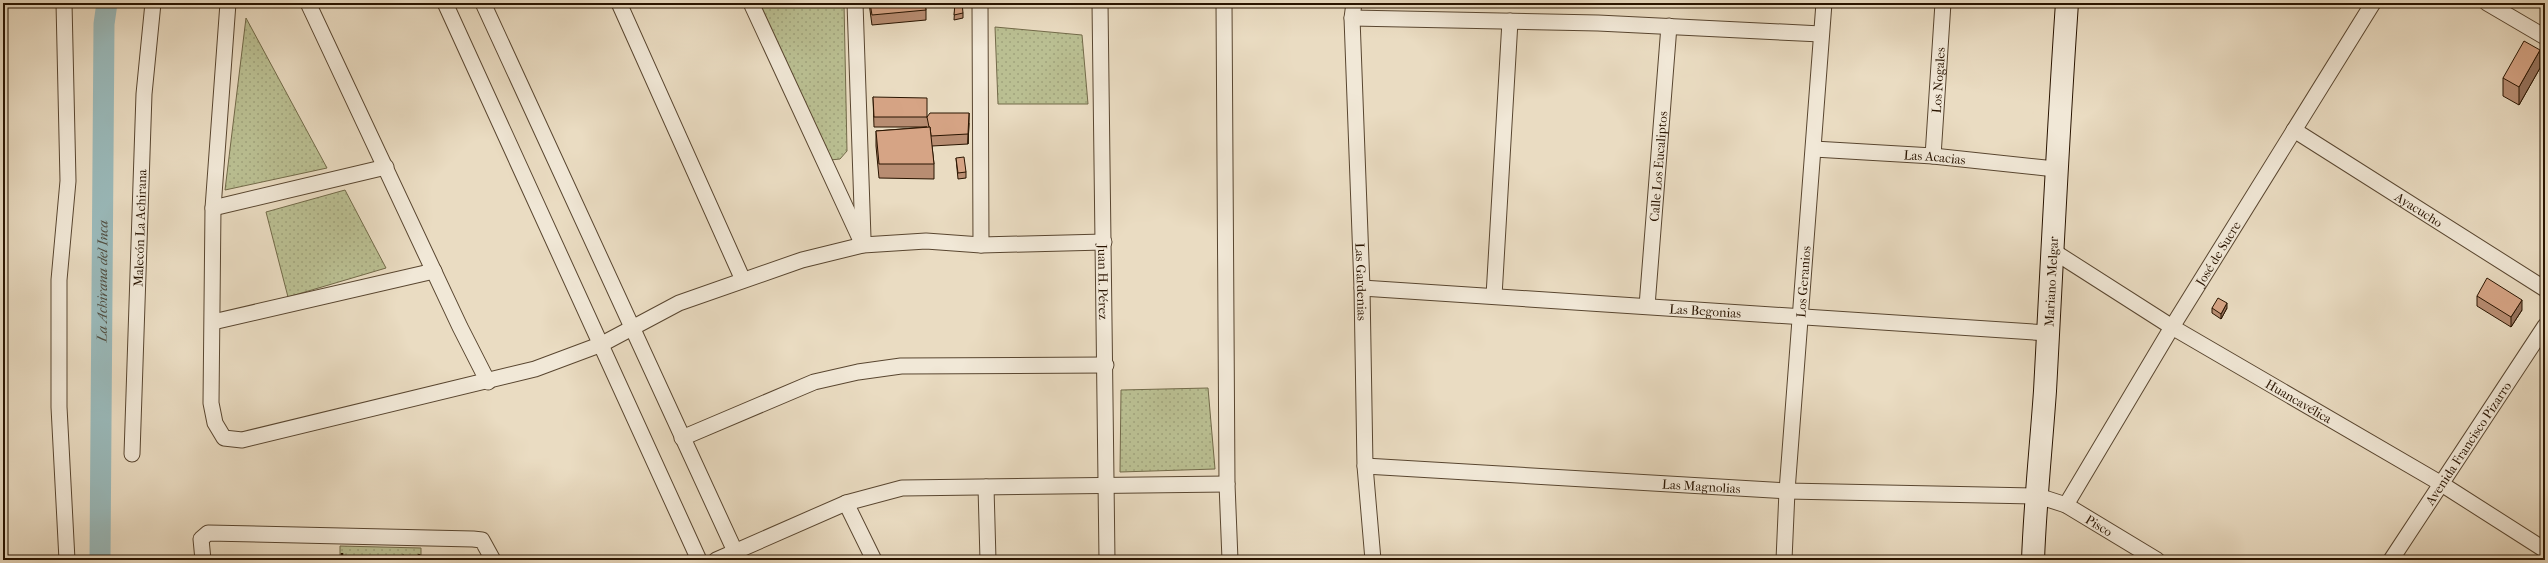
<svg xmlns="http://www.w3.org/2000/svg" width="2548" height="563" viewBox="0 0 2548 563" font-family="'IM FELL French Canon',serif">
<defs>
<pattern id="grass-dots" width="8" height="8" patternUnits="userSpaceOnUse"><rect width="8" height="8" fill="#babf92"/><path d="M2 2h.1M6 6h.1" fill="none" stroke="#a0a37c" stroke-width="1.8" stroke-linecap="round"/></pattern>
</defs>
<rect width="100%" height="100%" fill="#eadcc2"/>
<filter id="stains"><feTurbulence type="fractalNoise" baseFrequency=".005" numOctaves="4"/><feColorMatrix values="0 0 0 0 .2 0 0 0 0 .09 0 0 0 0 .02 0 0 0 .5 -.17"/></filter>
<radialGradient id="worn" r=".72"><stop offset=".6" stop-color="#630" stop-opacity="0"/><stop offset="1" stop-color="#630" stop-opacity=".3"/></radialGradient>
<g fill="url(#grass-dots)" stroke="#726a49">
<polygon points="759,3 844,3 847,151 840,159 830,160"/>
<polygon points="246,18 327,168 225,190"/>
<polygon points="995,27 1082,35 1088,104 998,104"/>
<polygon points="345,190 386,268 288,297 266,212"/>
<polygon points="1208,388 1215,469 1120,472 1121,390"/>
<polygon points="340,546 421,548 421,560 340,560"/>
</g>
<g fill="none" stroke-linecap="round" stroke-linejoin="round">
<path stroke="#9ababb" stroke-width="21" id="s1" d="M 100,560 L 104,24 L 107,3"/>
<defs>
<g id="minor">
<polyline points="64,3 68,181 59,280 59,407 67,560"/>
<polyline points="228,3 213,208 211,403 215,423 224,438 242,440 535,369 602,344 679,303 802,260 863,245 926,241 981,245 1104,242"/>
<polyline points="308,3 460,327 488,382"/>
<polyline points="445,3 699,560"/>
<polyline points="483,3 739,560"/>
<polyline points="619,3 743,280"/>
<polyline points="751,3 863,245"/>
<polyline points="855,3 863,238"/>
<polyline points="980,3 981,245"/>
<path id="s2" d="M 1100,3 L 1107,560"/>
<polyline points="1224,3 1227,484 1230,560"/>
<path id="s3" d="M 1354,3 L 1352,18 L 1362,288 L 1365,466 L 1373,560"/>
<polyline points="2487,3 2545,37"/>
<polyline points="1352,18 1598,23 1821,34"/>
<path id="s4" d="M 2294,130 L 2545,289"/>
<path id="s5" d="M 1814,149 L 1933,156 L 2055,169"/>
<path id="s6" d="M 1933,156 L 1943,3"/>
<polyline points="213,208 386,167"/>
<path id="s7" d="M 2053,251 L 2172,327 L 2440,483 L 2545,550"/>
<path id="s8" d="M 1362,288 L 2048,333"/>
<polyline points="1494,296 1510,21"/>
<path id="s9" d="M 1647,306 L 1669,26"/>
<polyline points="213,322 434,271"/>
<polyline points="682,438 814,382 858,372 901,366 1106,365"/>
<path id="s10" d="M 132,454 L 144,94 L 153,3"/>
<path id="s11" d="M 1365,466 L 1787,491 L 2038,496 L 2066,505 L 2157,560"/>
<polyline points="986,487 988,560"/>
<polyline points="846,503 874,560"/>
<path id="s12" d="M 2066,505 L 2172,327 L 2373,3"/>
<polyline points="203,560 201,539 208,533 473,539 482,540 493,560"/>
<polyline points="716,560 846,503 902,488 1227,484"/>
<path id="s13" d="M 1784,560 L 1787,491 L 1824,3"/>
<path id="s14" d="M 2391,560 L 2545,326"/>
</g>
<g id="secondary">
<path id="s15" d="M 2033,560 C 2035,504 2041,448 2045,391 C 2052,262 2058,132 2067,3"/>
</g>
</defs>
<use href="#minor" stroke="#594630" stroke-width="17"/>
<use href="#secondary" stroke="#291400" stroke-width="24"/>
<g stroke="#291400" stroke-width="2.5" stroke-dasharray="3 2" stroke-linecap="butt">
<polyline points="342,560 342,553"/>
<polyline points="400,560 404,555"/>
<polyline points="419,560 419,554"/>
</g>
<use href="#minor" stroke="#f1e8d7" stroke-width="15"/>
<use href="#secondary" stroke="#f1e8d7" stroke-width="22"/>
</g>
<g fill="#b88d72" stroke="#291400">
<polygon points="869,3 925,3 926,10 926,20 872,25"/>
<polygon points="955,3 963,13 963,18 954,20"/>
<polygon points="2540,68 2519,105 2503,96 2503,78"/>
<polygon points="873,97 927,117 969,123 968,144 932,146 934,164 934,179 879,178 876,146 876,131 927,127 874,127"/>
<polygon points="956,158 966,172 966,178 958,179"/>
<polygon points="2477,296 2522,310 2511,327 2477,306"/>
<polygon points="2212,308 2227,308 2221,319 2212,313"/>
</g>
<g fill="#96735d" stroke="#291400">
<polygon points="2540,50 2540,68 2519,105 2519,87"/>
<polygon points="969,113 969,123 968,144 968,134"/>
<polygon points="2522,300 2522,310 2511,327 2511,317"/>
<polygon points="2227,303 2227,308 2221,319 2221,314"/>
</g>
<g fill="#d6a485" stroke="#291400">
<polygon points="870,3 925,3 926,10 872,15"/>
<polygon points="955,3 962,3 963,13 954,15"/>
<polygon points="2524,41 2540,50 2519,87 2503,78"/>
<polygon points="873,97 927,98 927,117 930,113 969,113 968,134 931,136 930,127 929,127 927,117 874,117"/>
<polygon points="930,127 934,164 879,164 876,131"/>
<polygon points="964,157 966,172 958,173 956,158"/>
<polygon points="2487,278 2522,300 2511,317 2477,296"/>
<polygon points="2218,298 2227,303 2221,314 2212,308"/>
</g>
<g text-anchor="middle" stroke-width="3.5" stroke-linejoin="round" paint-order="stroke">
<g font-size="13" fill="#291400" stroke="#f1e8d7">
<text dy="5" stroke="none"><textPath href="#s6" startOffset="76">Los Nogales</textPath></text>
<text dy="5" stroke="none"><textPath href="#s5" startOffset="121">Las Acacias</textPath></text>
<text dy="5" stroke="none"><textPath href="#s9" startOffset="140">Calle Los Eucaliptos</textPath></text>
<text dy="5" stroke="none"><textPath href="#s4" startOffset="148">Ayacucho</textPath></text>
<text dy="5" stroke="none"><textPath href="#s10" startOffset="226">Malecón La Achirana</textPath></text>
<text dy="5" stroke="none"><textPath href="#s12" startOffset="294">José de Sucre</textPath></text>
<text dy="5" stroke="none"><textPath href="#s2" startOffset="279">Juan H. Pérez</textPath></text>
<text dy="5" stroke="none"><textPath href="#s13" startOffset="279">Los Geranios</textPath></text>
<text dy="5" stroke="none"><textPath href="#s3" startOffset="279">Las Gardenias</textPath></text>
<text dy="5" stroke="none"><textPath href="#s15" startOffset="279">Mariano Melgar</textPath></text>
<text dy="5" stroke="none"><textPath href="#s8" startOffset="344">Las Begonias</textPath></text>
<text dy="5" stroke="none"><textPath href="#s7" startOffset="288">Huancavélica</textPath></text>
<text dy="5" stroke="none"><textPath href="#s14" startOffset="140">Avenida Francisco Pizarro</textPath></text>
<text dy="5" stroke="none"><textPath href="#s11" startOffset="337">Las Magnolias</textPath></text>
<text dy="5" stroke="none"><textPath href="#s11" startOffset="742">Pisco</textPath></text>
</g>
<g font-size="14" font-style="italic" fill="#514e41" stroke="#f1e8d7">
<text dy="5" stroke="none"><textPath href="#s1" startOffset="279">La Achirana del Inca</textPath></text>
</g>
</g>
<rect width="2548" height="563" fill="none" stroke="#eadcc2" stroke-width="16"/>
<rect x="4" y="4" width="2540" height="555" fill="none" stroke="#291400" stroke-width="2"/>
<rect x="8" y="8" width="2532" height="547" fill="none" stroke="#291400"/>
<rect width="100%" height="100%" filter="url(#stains)"/>
<rect width="100%" height="100%" fill="url(#worn)"/>
</svg>
